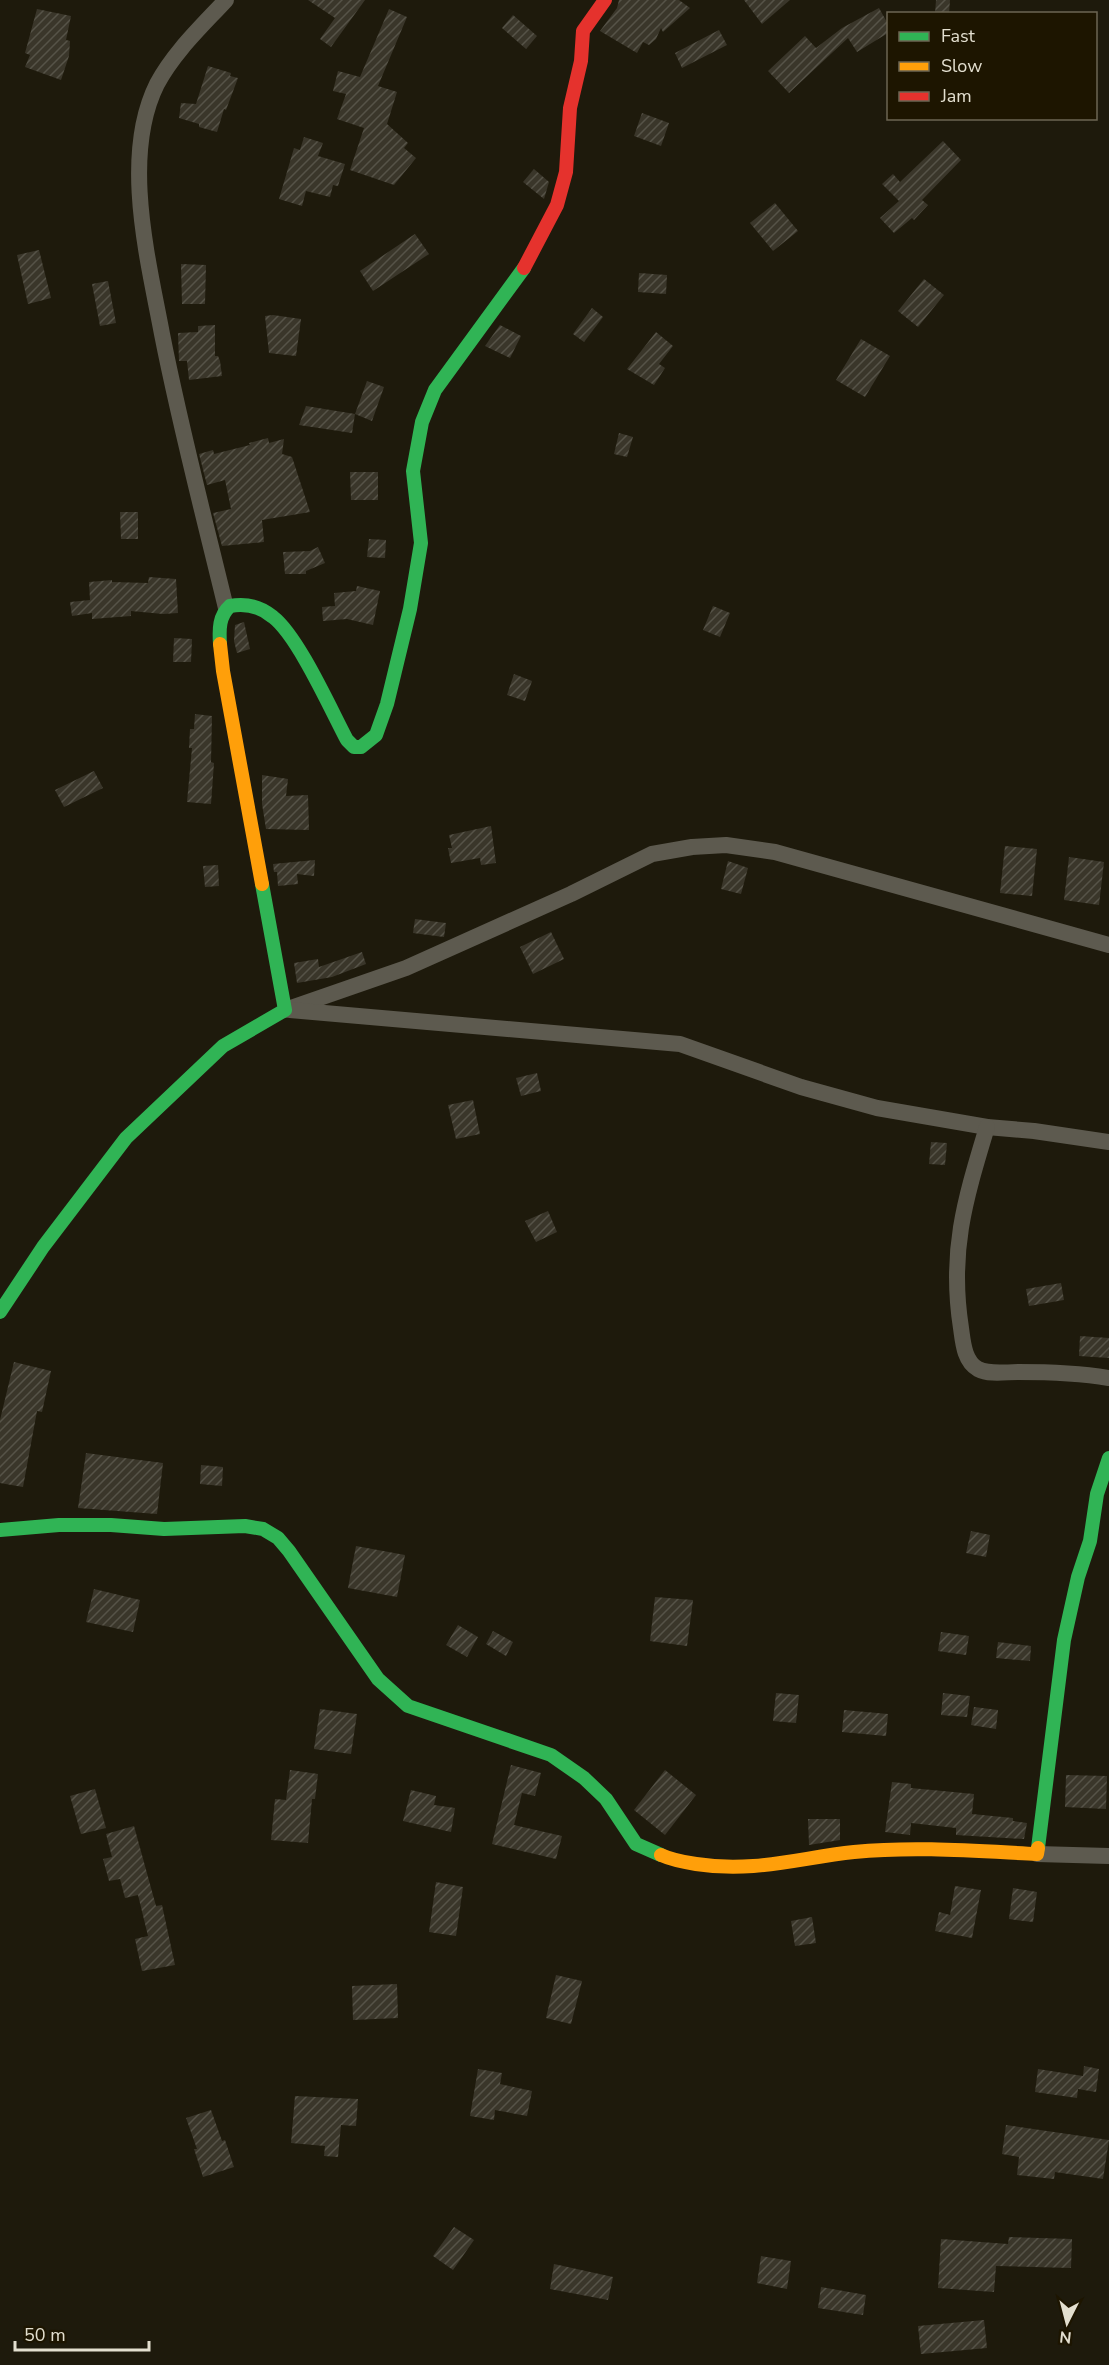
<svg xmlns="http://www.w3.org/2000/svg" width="1109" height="2365" viewBox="0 0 1109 2365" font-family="'Nunito Sans',sans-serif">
<defs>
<pattern id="building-hatch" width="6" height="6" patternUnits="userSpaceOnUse" patternTransform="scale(1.5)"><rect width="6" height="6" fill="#3a362a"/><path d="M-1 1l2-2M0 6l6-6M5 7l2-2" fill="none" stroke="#565348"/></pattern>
</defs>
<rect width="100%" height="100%" fill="#1e1a0c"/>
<g fill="url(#building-hatch)">
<polygon points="308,0 365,0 331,47 320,39 335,18"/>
<polygon points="619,0 679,0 690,8 663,32 661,28 656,39 649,45 643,42 637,53 600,31 617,8"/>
<polygon points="744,0 790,0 762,24"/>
<polygon points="936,0 950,0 949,14 935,14"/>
<polygon points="879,8 888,24 888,33 857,52 848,38 789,93 768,71 805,36 816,48 842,28"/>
<polygon points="37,9 71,16 66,40 70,41 69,56 61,80 25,67 30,55 25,53"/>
<polygon points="389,9 407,17 378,86 397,92 387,124 408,143 404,148 416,158 394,185 350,170 364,128 337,119 346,94 333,91 338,71 360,77"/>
<polygon points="513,15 537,36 526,49 502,28"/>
<polygon points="719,30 727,45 682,68 675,53"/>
<polygon points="208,66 231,73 230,76 238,78 226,110 224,109 217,132 199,127 199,124 179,118 181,103 196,104"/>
<polygon points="642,113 669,123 661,146 634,136"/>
<polygon points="304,137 323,143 318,156 345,164 338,186 333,185 330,197 306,191 302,206 279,199 294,148 300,150"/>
<polygon points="943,141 961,160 922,200 928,205 914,220 912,218 894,233 880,218 899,201 882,184 893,174 900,182"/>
<polygon points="534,169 549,182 544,199 523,182"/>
<polygon points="775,203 798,231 773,251 750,223"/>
<polygon points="415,234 429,254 373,291 360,271"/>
<polygon points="39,250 51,298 28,304 17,255"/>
<polygon points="181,264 206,265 205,304 182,304"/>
<polygon points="639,273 667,275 666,294 638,292"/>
<polygon points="924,279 944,295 918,327 898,311"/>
<polygon points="108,281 116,323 100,326 92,284"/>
<polygon points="592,308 603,317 584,342 573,334"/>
<polygon points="273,315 301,319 296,356 269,353 265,316"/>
<polygon points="215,325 215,356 218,356 220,361 222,376 189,380 187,361 179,361 178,333 198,332 198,326"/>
<polygon points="500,325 521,336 510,358 485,346"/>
<polygon points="656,332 673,346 659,364 665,368 654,385 627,369"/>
<polygon points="861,339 890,356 865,397 836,380"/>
<polygon points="367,381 384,387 372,421 355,414"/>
<polygon points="306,406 355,414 352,433 299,425"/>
<polygon points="619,433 633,437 627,457 614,454"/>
<polygon points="268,438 269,443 284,439 282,454 292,457 310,512 262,520 264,542 222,546 213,513 231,509 225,480 207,485 199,454 213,450 214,454 250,445 249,443"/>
<polygon points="350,472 378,472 378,500 351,500"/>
<polygon points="120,512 138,512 138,539 121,539"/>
<polygon points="369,539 386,540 385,558 367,557"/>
<polygon points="318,547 325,563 306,571 306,574 285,574 283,552 310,551"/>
<polygon points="149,577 176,579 178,613 163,614 131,611 131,616 92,619 92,613 72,616 70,602 90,600 89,582 112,580 112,582 148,583"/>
<polygon points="357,586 380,591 373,625 347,619 323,621 322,607 335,606 334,593 356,591"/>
<polygon points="713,606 730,613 720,637 703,630"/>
<polygon points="244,622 250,649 237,653 234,641 235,625"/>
<polygon points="174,638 192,639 191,662 173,662"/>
<polygon points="514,674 532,681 525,701 507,695"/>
<polygon points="195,714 212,716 211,762 214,763 211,804 187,802 192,748 189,748 190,729 194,729"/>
<polygon points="94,771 103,788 64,807 55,790"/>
<polygon points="262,775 288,779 286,796 308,795 309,830 266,829 262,804"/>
<polygon points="491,826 496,863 481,865 480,858 451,863 448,848 452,848 449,835"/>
<polygon points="1005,846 1037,849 1032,896 1000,893"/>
<polygon points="1069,857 1104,862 1099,905 1064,900"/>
<polygon points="315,860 314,876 297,874 298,884 278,886 277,872 274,872 273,864"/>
<polygon points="728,861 748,868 741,894 721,889"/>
<polygon points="218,865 219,886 205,887 203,866"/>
<polygon points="415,919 446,923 444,937 413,933"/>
<polygon points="551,932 564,959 533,974 520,947"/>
<polygon points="362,952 366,964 332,977 297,983 294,963 318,959 319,967"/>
<polygon points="537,1073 541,1091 521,1096 516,1078"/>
<polygon points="473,1100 480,1134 456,1139 448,1105"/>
<polygon points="931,1142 947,1143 945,1165 929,1164"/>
<polygon points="548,1211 557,1232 536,1242 525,1221"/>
<polygon points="1061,1283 1064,1300 1029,1306 1026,1289"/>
<polygon points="1080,1336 1109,1338 1109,1358 1079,1356"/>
<polygon points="14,1362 51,1371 42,1412 37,1411 23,1487 0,1483 0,1420"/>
<polygon points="86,1453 163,1463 157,1514 78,1508"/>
<polygon points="201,1465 223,1467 222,1486 200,1484"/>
<polygon points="971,1531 990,1535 986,1557 966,1553"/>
<polygon points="356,1546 405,1555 397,1597 348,1588"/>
<polygon points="94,1589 140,1600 133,1632 86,1622"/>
<polygon points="655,1597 693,1600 687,1646 650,1641"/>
<polygon points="458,1625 478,1637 467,1657 446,1645"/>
<polygon points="493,1631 513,1642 506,1656 486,1644"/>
<polygon points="941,1632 969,1636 966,1655 938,1651"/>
<polygon points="998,1642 1031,1646 1030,1661 996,1658"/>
<polygon points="776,1693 799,1695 796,1723 773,1721"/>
<polygon points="943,1693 970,1696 967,1717 941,1715"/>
<polygon points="974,1707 998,1710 996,1729 971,1725"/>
<polygon points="320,1709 357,1714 351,1754 314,1749"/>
<polygon points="844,1710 888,1714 886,1736 842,1732"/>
<polygon points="511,1765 541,1773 535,1796 522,1793 514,1825 562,1836 556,1859 492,1844"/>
<polygon points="290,1770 318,1774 315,1799 312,1799 308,1843 271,1840 275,1799 286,1800"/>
<polygon points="665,1770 696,1795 665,1835 634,1810"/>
<polygon points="1066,1775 1107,1776 1106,1809 1065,1807"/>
<polygon points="892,1782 911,1784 911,1788 974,1794 972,1814 1013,1818 1013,1821 1027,1823 1024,1839 956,1835 956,1828 911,1823 910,1835 885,1832"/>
<polygon points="95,1789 106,1828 81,1834 70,1796"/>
<polygon points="411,1790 436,1796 434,1805 455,1808 451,1832 403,1821"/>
<polygon points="808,1819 840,1819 840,1840 809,1845"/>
<polygon points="134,1826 156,1906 162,1905 175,1965 142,1971 135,1939 148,1936 138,1895 125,1898 120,1879 109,1881 103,1859 112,1857 106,1834"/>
<polygon points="436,1882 463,1887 456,1936 429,1932"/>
<polygon points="955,1886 981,1890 972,1938 935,1931 939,1912 950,1915"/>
<polygon points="1013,1888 1037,1892 1033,1922 1009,1919"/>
<polygon points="812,1917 816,1943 795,1946 791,1921"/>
<polygon points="556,1975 582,1981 571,2024 546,2018"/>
<polygon points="397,1984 398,2018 353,2020 352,1986"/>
<polygon points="1084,2066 1099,2069 1096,2092 1078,2089 1077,2098 1035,2092 1038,2069 1083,2076"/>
<polygon points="478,2069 502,2073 500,2084 532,2091 527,2116 495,2110 494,2120 470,2116"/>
<polygon points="295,2096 358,2099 356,2126 341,2125 338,2157 324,2156 325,2146 291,2143"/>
<polygon points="211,2110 222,2141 225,2140 234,2167 203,2177 194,2149 197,2149 186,2118"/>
<polygon points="1006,2125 1109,2140 1103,2179 1055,2172 1054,2179 1017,2175 1019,2157 1002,2154"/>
<polygon points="454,2227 474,2240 453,2270 433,2256"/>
<polygon points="1009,2237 1072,2239 1071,2268 996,2266 994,2292 938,2288 941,2239 1008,2244"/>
<polygon points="761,2256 791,2261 787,2289 757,2283"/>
<polygon points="554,2264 613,2277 608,2300 550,2289"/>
<polygon points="821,2287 866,2295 863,2315 818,2308"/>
<polygon points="984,2320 987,2348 921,2354 918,2326"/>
</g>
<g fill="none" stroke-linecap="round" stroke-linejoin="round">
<g stroke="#5d5a4f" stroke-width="16">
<path d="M 226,0 C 202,26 174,52 157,84 C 121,156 148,259 162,334 C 180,426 204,517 226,608"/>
<polyline points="285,1010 406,968 571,894 652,854 692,847 726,845 775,852 1109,945"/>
<polyline points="290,1010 680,1044 801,1087 877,1108 987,1127 1034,1131 1109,1142"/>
<path d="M 987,1127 C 965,1200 949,1251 961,1328 C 963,1342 964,1361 978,1369 C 990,1375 1005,1372 1018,1372 C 1048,1372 1079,1373 1109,1378"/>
<polyline points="1037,1854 1109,1856"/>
</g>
<g stroke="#30b455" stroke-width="14">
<path d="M 220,644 C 219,629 219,616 230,606 C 246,603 261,607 273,617 C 298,636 331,710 347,740 L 354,747 L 361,747 L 376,735 L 387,704 L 410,609 L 421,543 L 413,471 L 422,422 L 435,390 L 524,268"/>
<polyline points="0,1312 43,1247 126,1138 223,1046 285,1010 262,884"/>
<polyline points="0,1530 59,1525 111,1525 164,1529 245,1526 263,1529 278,1538 289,1551 378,1679 408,1706 551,1755 584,1778 606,1799 636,1844 661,1855"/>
<polyline points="1038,1848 1064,1640 1078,1577 1090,1541 1097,1494 1109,1458"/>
</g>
<g stroke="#ff9f0a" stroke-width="14">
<polyline points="220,644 223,671 262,884"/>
<path d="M 661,1855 C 672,1860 683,1862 696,1864 C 754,1873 798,1858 854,1852 C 915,1846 976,1851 1037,1854 L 1038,1848"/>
</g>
<polyline stroke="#e5322d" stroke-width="14" points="524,268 557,205 566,172 570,108 581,61 583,31 605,0"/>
</g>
<rect x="887" y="12" width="210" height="108" fill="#1d1500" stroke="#6c6653" stroke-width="1.5"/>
<rect x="899" y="32" width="30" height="9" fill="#30b455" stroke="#6c6653" stroke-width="1.5"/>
<text x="941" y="42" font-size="18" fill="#e3dfcf">Fast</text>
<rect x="899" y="62" width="30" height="9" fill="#ff9f0a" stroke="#6c6653" stroke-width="1.5"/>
<text x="941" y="72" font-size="18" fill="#e3dfcf">Slow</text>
<rect x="899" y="92" width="30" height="9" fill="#e5322d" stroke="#6c6653" stroke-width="1.5"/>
<text x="941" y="102" font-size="18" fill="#e3dfcf">Jam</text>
<g transform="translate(1067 2323) rotate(186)" stroke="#1d1500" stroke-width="4.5" paint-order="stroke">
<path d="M0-4.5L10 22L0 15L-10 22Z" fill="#e3dfcf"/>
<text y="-9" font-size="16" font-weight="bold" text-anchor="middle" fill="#e3dfcf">N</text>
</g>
<path d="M15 2341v9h134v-9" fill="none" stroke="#e3dfcf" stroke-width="3"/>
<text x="24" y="2341" font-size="18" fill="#e3dfcf" stroke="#1d1500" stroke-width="4.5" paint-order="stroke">50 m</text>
</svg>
